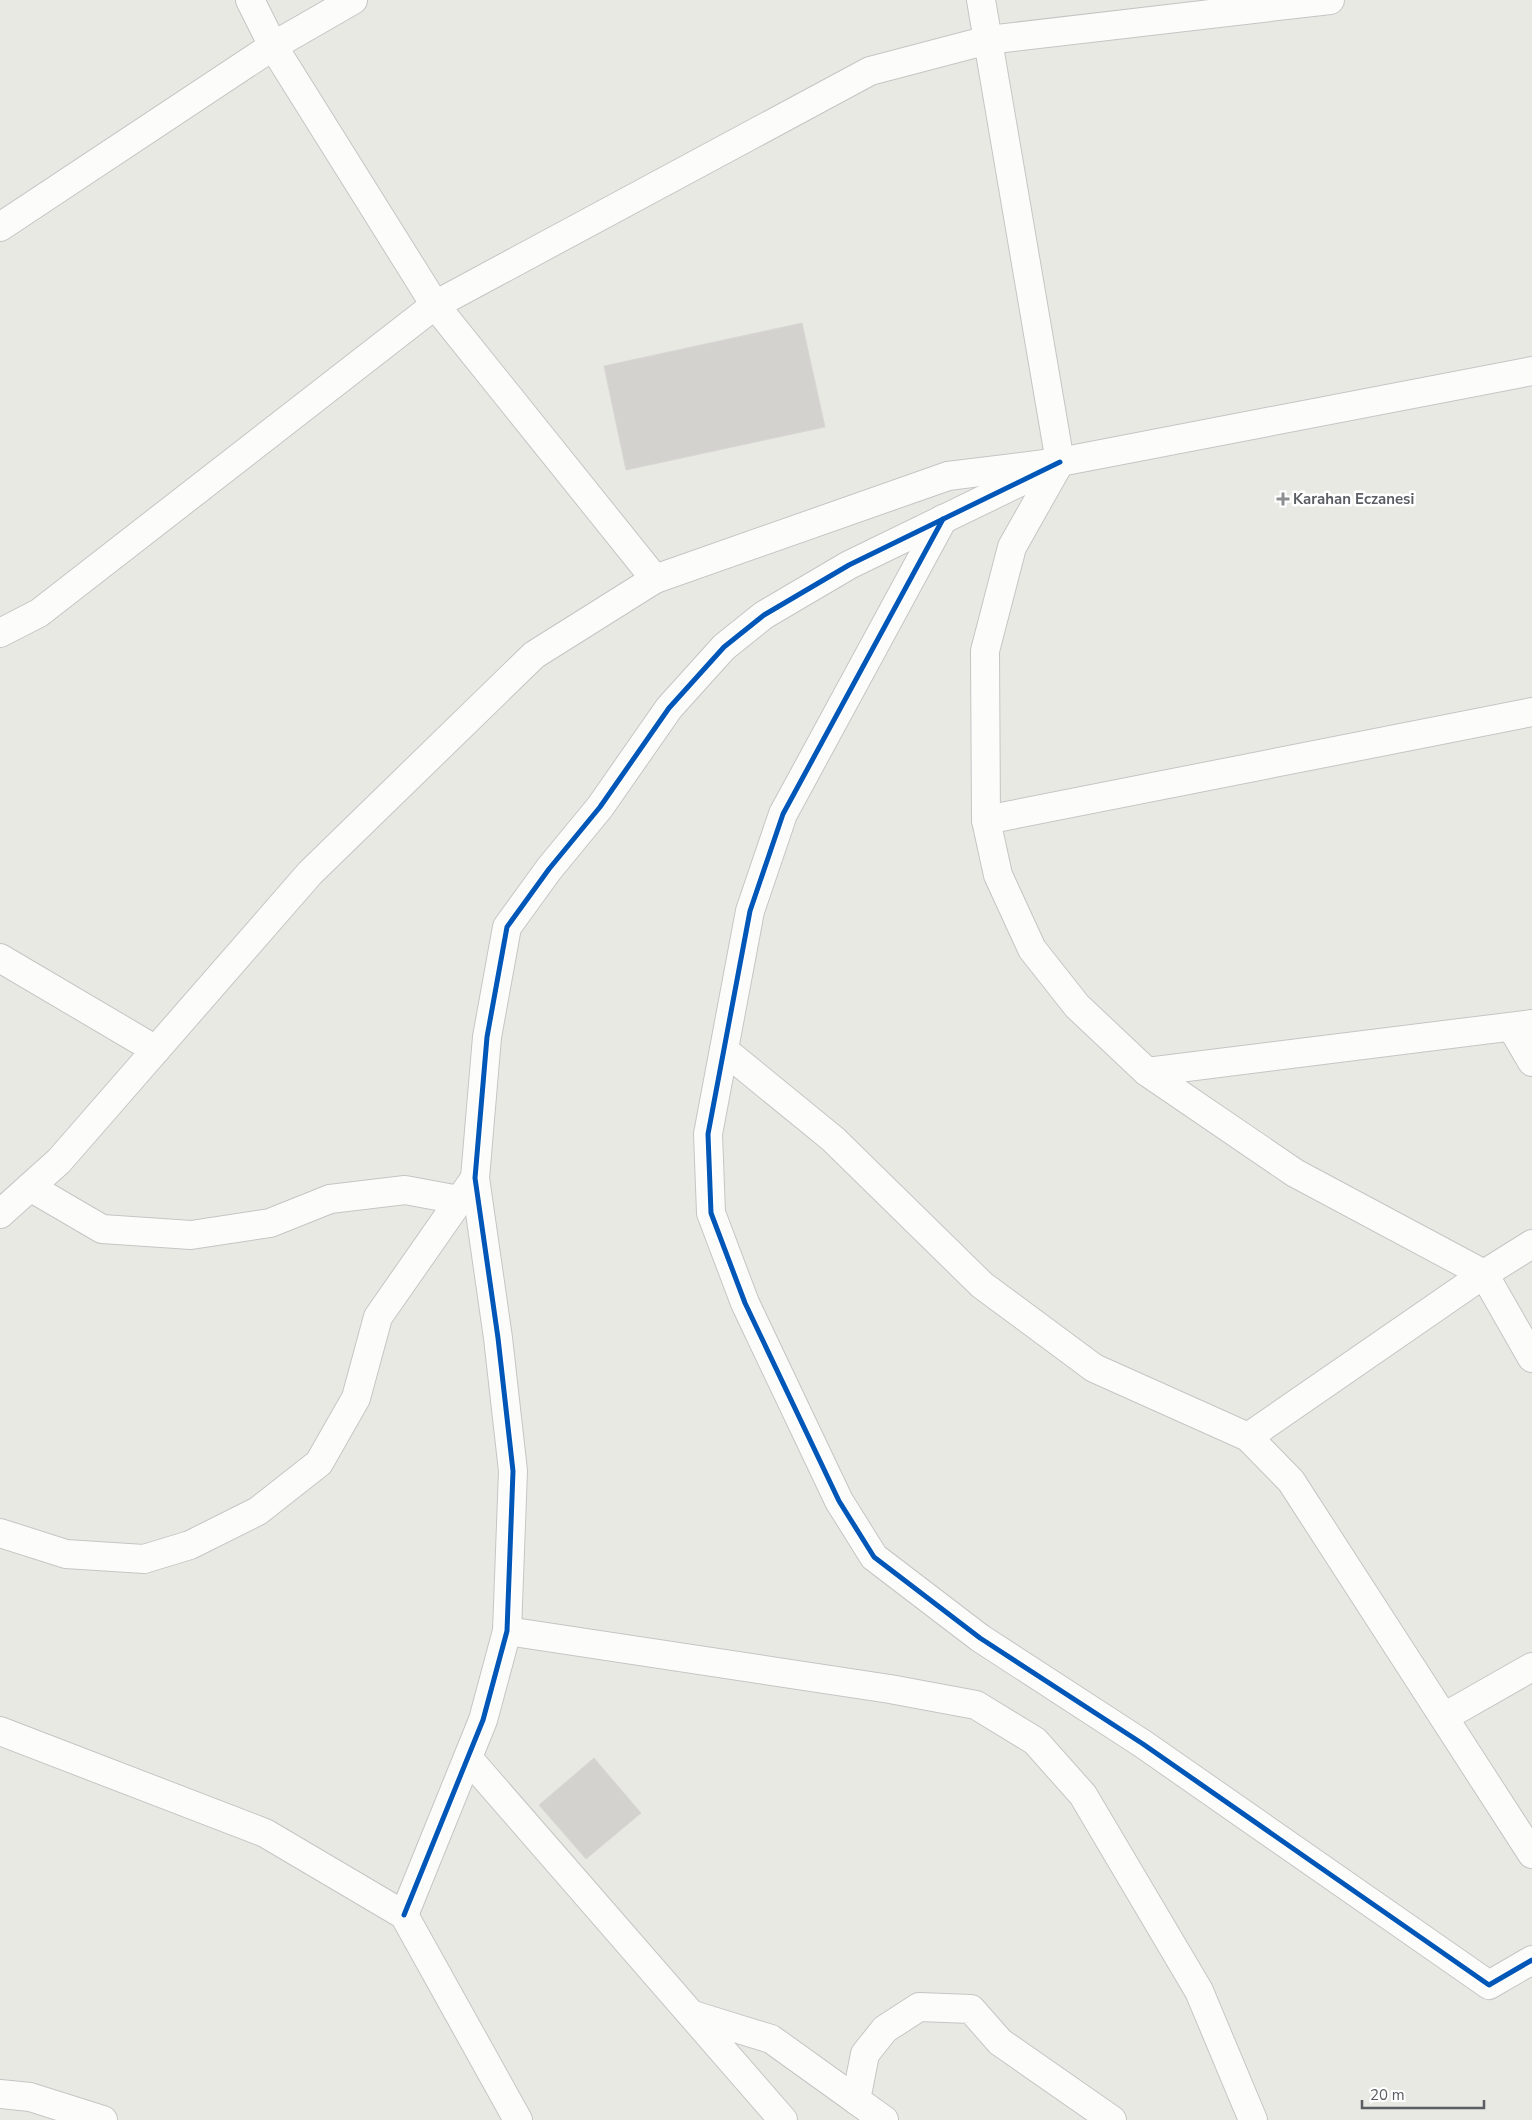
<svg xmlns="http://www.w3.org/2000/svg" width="1532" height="2120" viewBox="0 0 1532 2120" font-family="'Nunito Sans',sans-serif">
<rect width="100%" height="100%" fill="#e9e9e4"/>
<g fill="#d3d2cf" stroke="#d8d7d4">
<polygon points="802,323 825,427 626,470 604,366"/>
<polygon points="594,1758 641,1813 586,1859 539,1805"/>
</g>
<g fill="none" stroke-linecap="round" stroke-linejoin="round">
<defs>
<g id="street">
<polyline points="250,0 273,46 435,305 655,579"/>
<polyline points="981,0 1060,462 1012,547 985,651 986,820 998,875 1032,949 1077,1006 1147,1072 1295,1173 1484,1274 1532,1358"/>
<polyline points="0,227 273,46 353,0"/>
<polyline points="943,519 783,814 750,911 708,1134 711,1213 745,1303 839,1501 874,1557 980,1638 1143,1744 1489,1985 1532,1960"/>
<polyline points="0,633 39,613 435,305 870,71 988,40 1330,0"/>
<polyline points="986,820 1532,712"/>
<polyline points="0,958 156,1050"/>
<polyline points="1512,1028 1532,1062"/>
<polyline points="724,1050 833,1139 982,1285 1094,1368 1248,1437 1291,1481 1532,1854"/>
<polyline points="1147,1072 1532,1024"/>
<polyline points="30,1187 102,1229 191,1235 270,1223 330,1199 405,1190 459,1200"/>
<polyline points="1248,1437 1484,1274 1532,1244"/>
<polyline points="0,1533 66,1554 144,1559 190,1545 258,1511 319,1463 356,1398 378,1317 475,1178"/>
<polyline points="507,1631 890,1689 976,1705 1035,1741 1083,1795 1199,1991 1253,2120"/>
<polyline points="1444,1717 1532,1667"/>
<polyline points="0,1731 265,1833 404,1915 518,2120"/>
<polyline points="468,1758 783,2120"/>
<polyline points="404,1915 483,1720 507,1631 513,1471 498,1338 475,1178 487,1037 507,927 549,869 600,807 669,708 724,647 764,615 849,565 1057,464"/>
<polyline points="693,2015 771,2039 856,2100"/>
<polyline points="0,2094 30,2097 103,2120"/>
<polyline points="884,2120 856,2100 865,2054 885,2029 919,2007 971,2009 1000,2042 1112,2120"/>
</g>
<polyline id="secondary" points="0,1214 59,1161 310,873 534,655 655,579 948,476 1060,462 1532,371"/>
</defs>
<use href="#street" stroke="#c5c5c5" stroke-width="30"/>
<use href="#secondary" stroke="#c4c5c5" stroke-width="30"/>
<use href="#street" stroke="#fcfcfb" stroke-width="28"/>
<use href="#secondary" stroke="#fcfcfb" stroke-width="28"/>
<defs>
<g id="cycleway">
<polyline points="943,519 783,814 750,911 708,1134 711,1213 745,1303 839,1501 874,1557 980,1638 1143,1744 1489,1985 1532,1960"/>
<polyline points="404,1915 483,1720 507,1631 513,1471 498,1338 475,1178 487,1037 507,927 549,869 600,807 669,708 724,647 764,615 849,565 1060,462"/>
</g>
</defs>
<use href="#cycleway" stroke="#fff" stroke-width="8"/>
<use href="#cycleway" stroke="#0057b8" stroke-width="5"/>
</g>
<path fill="#8c8e8f" stroke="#fff" stroke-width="2" d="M1280.5 491.5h5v5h5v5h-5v5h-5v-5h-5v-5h5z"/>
<g text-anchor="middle" stroke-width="5" stroke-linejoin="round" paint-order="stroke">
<g font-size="15" font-weight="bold" fill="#5a5d61" stroke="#fff" text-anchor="start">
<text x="1293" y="504">Karahan Eczanesi</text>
</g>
</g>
<path d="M1362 2100v8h122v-8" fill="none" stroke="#5a5d61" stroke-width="2.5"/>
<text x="1370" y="2100" font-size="15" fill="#5a5d61" stroke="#ffffff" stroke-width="4" paint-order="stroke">20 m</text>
</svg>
